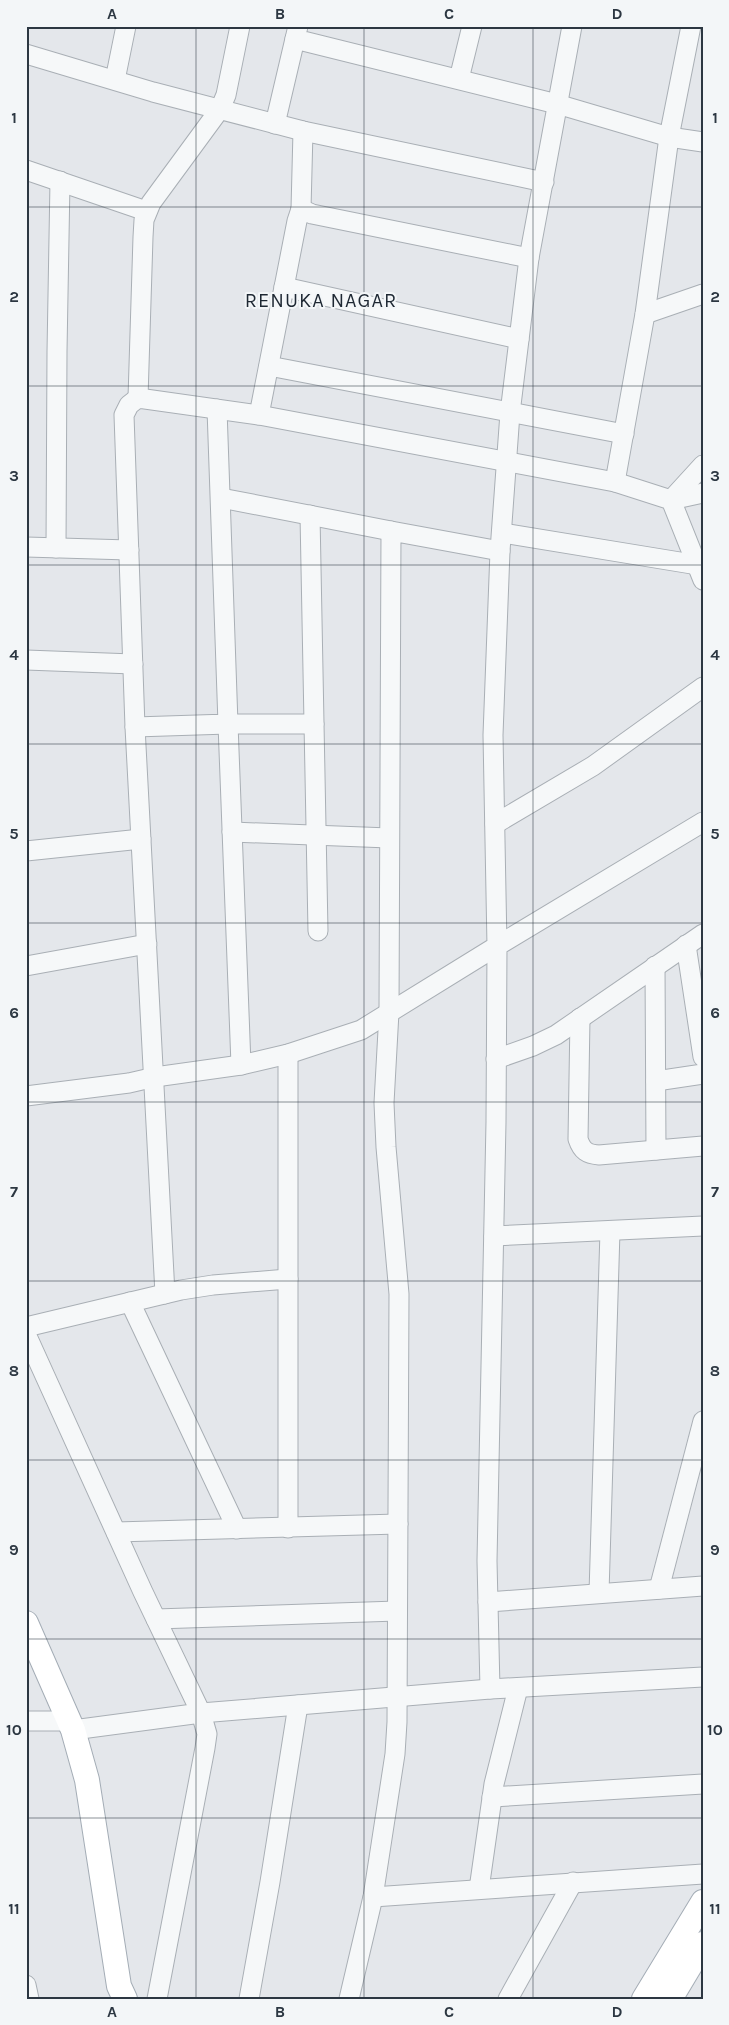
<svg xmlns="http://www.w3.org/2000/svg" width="729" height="2025" viewBox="0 0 729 2025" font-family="Karla,sans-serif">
<rect width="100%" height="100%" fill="#e4e7eb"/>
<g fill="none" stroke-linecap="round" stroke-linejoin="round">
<defs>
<g id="minor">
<polyline points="298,26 295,39 557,104 669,137 703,142"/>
<polyline points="26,54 153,92 303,131 544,182"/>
<polyline points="459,79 472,26"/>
<polyline points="115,80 126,26"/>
<polyline points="275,124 295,39"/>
<polyline points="26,170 146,211"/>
<polyline points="301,209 303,131"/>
<polyline points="284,287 519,339"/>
<polyline points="645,314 703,294"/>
<polyline points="269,366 624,434"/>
<polyline points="138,398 143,237 144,220 151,203 220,109 226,95 240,26"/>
<polyline points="259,415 297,221 301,209 312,214 529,258"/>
<polyline points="615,482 671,500 703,580"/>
<polyline points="221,498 391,531"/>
<polyline points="671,500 703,465"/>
<polyline points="671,500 703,493"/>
<polyline points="310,515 318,931"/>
<polyline points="502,533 698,565"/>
<polyline points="26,547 129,550"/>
<polyline points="56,548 57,352 60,181"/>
<polyline points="26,660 133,664"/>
<polyline points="135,727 228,724 217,409"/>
<polyline points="495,824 593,766 703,687"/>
<polyline points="232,832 389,838"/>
<polyline points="26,851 141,839"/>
<polyline points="686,945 703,1057"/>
<polyline points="26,966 147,944"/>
<polyline points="655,966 656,1150"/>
<path d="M 580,1018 L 578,1139 C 582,1151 587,1154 599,1155 L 703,1146"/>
<polyline points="288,1054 288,1528"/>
<polyline points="496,1059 533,1046 556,1035 703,934"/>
<polyline points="241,1065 228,724 314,724"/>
<polyline points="656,1081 703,1074"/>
<polyline points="26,1096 129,1083 155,1077 241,1065 288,1054 361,1030 497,946 493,735 500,551 510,413 529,258 572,26"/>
<polyline points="494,1236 703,1226"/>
<polyline points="165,1294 135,727 124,415 129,405 138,398 259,415 615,482 645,314 669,137 691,26"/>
<polyline points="130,1302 237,1529"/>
<polyline points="26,1327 181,1290 213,1285 288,1279"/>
<polyline points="26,1334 143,1592 201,1713 207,1734 205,1748 157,1999"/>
<polyline points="116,1532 398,1524"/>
<polyline points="659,1589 703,1421"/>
<polyline points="599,1593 610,1231"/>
<polyline points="488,1602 703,1586"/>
<polyline points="156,1619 397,1611"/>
<polyline points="490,1689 487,1561 496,1122 497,946 703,822"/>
<polyline points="26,1721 69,1721"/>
<polyline points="73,1730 201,1713 490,1689 703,1677"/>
<polyline points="492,1797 703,1784"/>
<polyline points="479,1889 494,1784 518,1688"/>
<polyline points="373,1897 703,1874"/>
<polyline points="26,1985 29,1999"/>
<polyline points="249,1999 270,1882 298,1705"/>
<polyline points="349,1999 373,1897 395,1754 397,1722 399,1294 386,1147 384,1103 389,1012 391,531 500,551"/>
<polyline points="508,1999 573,1882"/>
</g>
<g id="major">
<polyline points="26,1623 73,1730 87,1780 119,1986 125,1999"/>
<polyline points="644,1999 703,1902"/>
<polyline points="670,1999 703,1944"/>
</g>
</defs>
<use href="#minor" stroke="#a9afb5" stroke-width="21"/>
<use href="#major" stroke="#a4adb6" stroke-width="26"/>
<use href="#minor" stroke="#f6f8f9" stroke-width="19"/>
<use href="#major" stroke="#fff" stroke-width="24"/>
</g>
<path fill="none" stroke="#2c3742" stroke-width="1" stroke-opacity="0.55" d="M 196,26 L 196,1999M 364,26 L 364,1999M 533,26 L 533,1999M 26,207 L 703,207M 26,386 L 703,386M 26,565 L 703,565M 26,744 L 703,744M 26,923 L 703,923M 26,1102 L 703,1102M 26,1281 L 703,1281M 26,1460 L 703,1460M 26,1639 L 703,1639M 26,1818 L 703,1818"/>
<g text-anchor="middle" stroke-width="4" stroke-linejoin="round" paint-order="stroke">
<g font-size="20" letter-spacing="1" fill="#1e2833" stroke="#f3f6f8">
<text x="321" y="307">RENUKA NAGAR</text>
</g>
</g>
<rect width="729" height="2025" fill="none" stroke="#f3f6f8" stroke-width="55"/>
<rect x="28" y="28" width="674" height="1970" fill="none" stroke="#2c3742" stroke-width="2"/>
<g font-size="16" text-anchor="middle" font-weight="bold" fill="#2c3742">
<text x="112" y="19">A</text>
<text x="280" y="19">B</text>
<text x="449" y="19">C</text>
<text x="617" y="19">D</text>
<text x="14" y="123">1</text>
<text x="715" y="123">1</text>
<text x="14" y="302">2</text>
<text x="715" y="302">2</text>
<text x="14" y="481">3</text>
<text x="715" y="481">3</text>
<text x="14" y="660">4</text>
<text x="715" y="660">4</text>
<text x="14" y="839">5</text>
<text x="715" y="839">5</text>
<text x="14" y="1018">6</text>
<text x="715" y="1018">6</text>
<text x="14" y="1197">7</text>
<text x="715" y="1197">7</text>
<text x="14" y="1376">8</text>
<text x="715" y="1376">8</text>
<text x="14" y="1555">9</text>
<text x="715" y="1555">9</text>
<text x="14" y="1735">10</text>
<text x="715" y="1735">10</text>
<text x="14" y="1914">11</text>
<text x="715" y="1914">11</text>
<text x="112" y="2017">A</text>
<text x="280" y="2017">B</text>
<text x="449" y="2017">C</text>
<text x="617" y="2017">D</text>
</g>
</svg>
